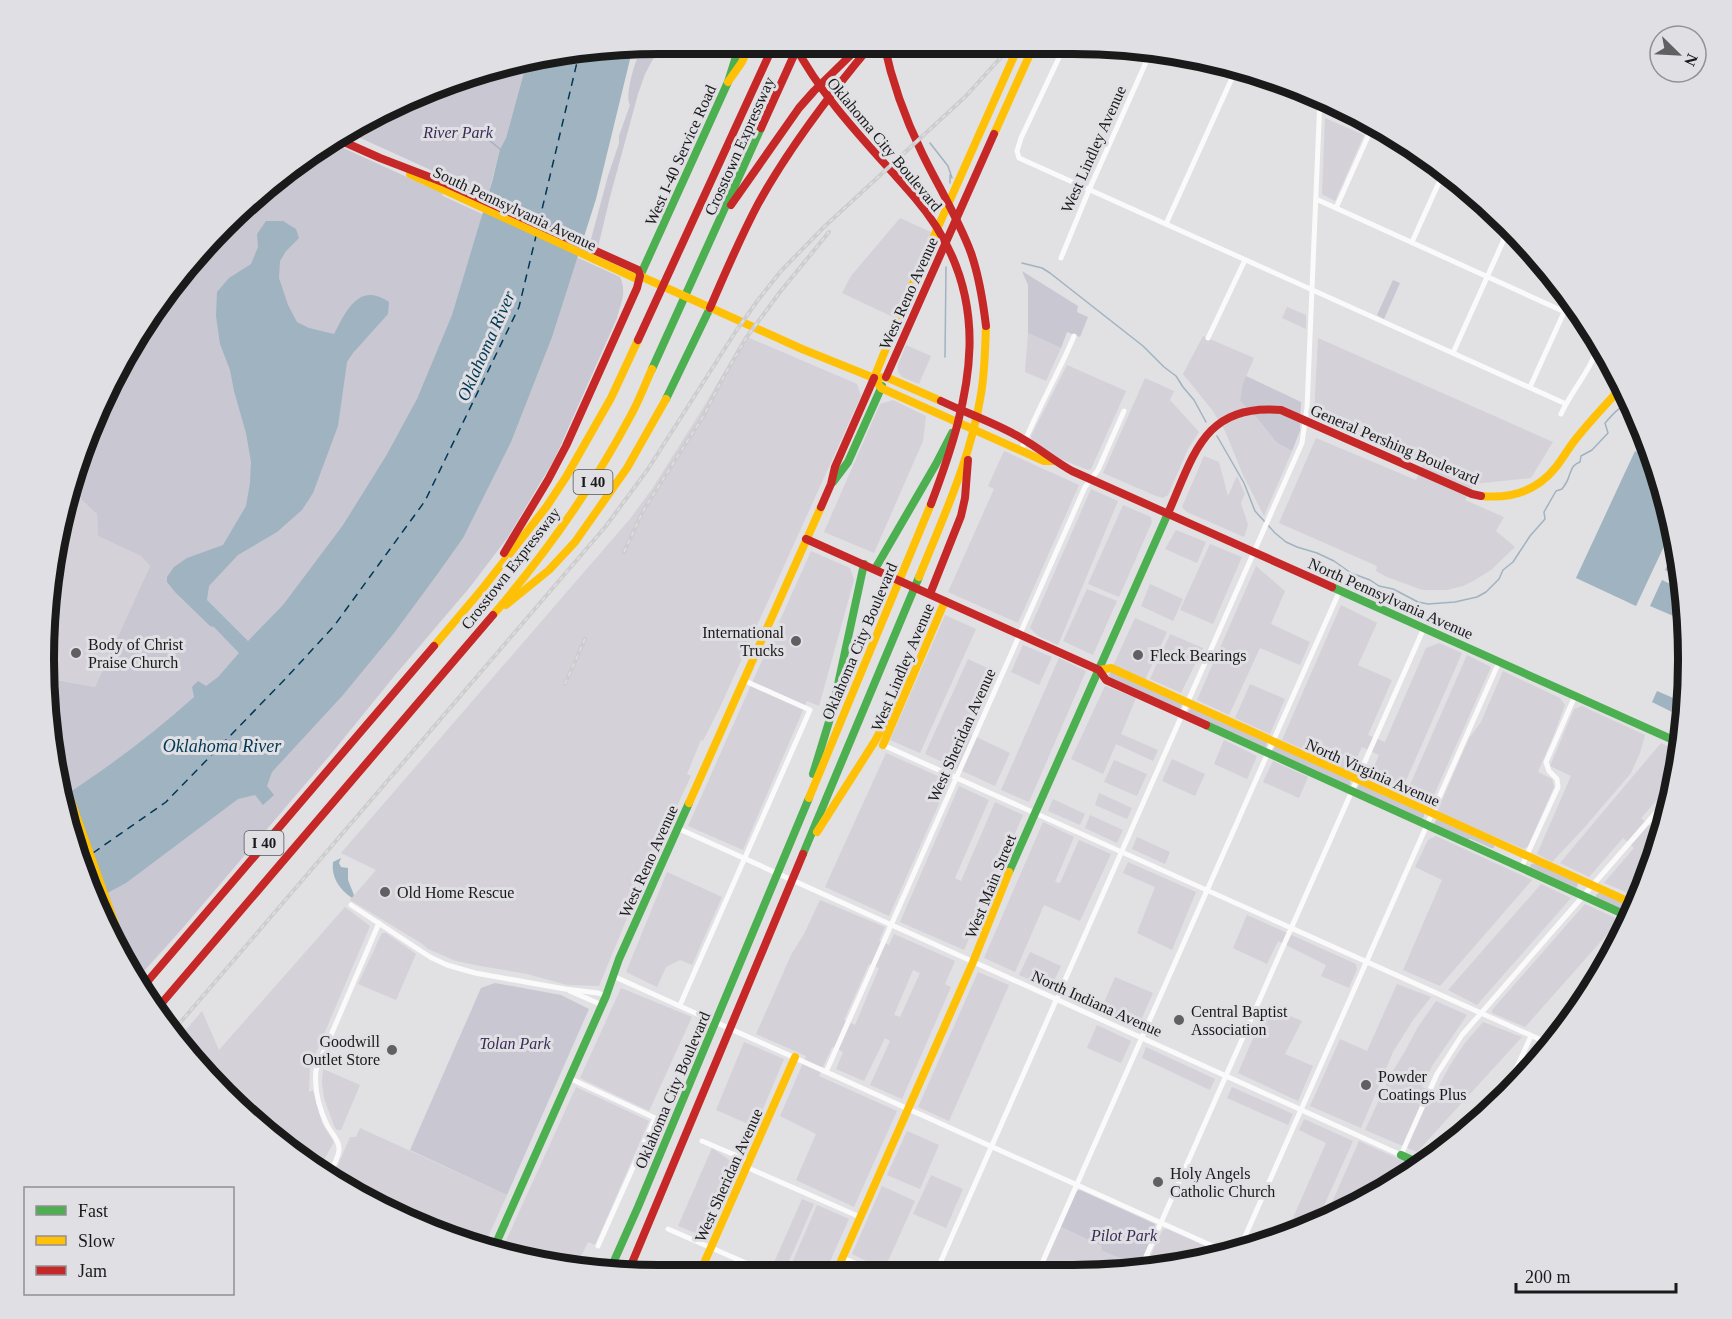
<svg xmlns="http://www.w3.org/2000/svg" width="1732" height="1319" viewBox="0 0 1732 1319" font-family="'Times New Roman',serif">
<rect width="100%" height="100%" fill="#e1e0e3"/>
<g fill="#d4d1d9" fill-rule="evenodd">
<polygon points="1325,118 1364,135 1335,201 1322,194"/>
<polygon points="900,218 931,232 893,317 842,293 851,276"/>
<polygon points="1287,307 1306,315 1306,329 1282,318"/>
<polygon points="1028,333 1061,348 1046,381 1025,372"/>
<polygon points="745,336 857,384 861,396 721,705 703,741 701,740 687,774 691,776 642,882 599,986 567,985 527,974 480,966 456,961 428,949 421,943 350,900 376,870 341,853 629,520 652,489 703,408"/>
<polygon points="1203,336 1254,358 1242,386 1240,401 1257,418 1276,442 1292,451 1264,516 1243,475 1225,431 1213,411 1183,374"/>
<polygon points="1318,338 1553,442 1531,478 1474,484 1465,500 1504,517 1496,531 1515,547 1491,570 1475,580 1463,586 1447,590 1422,590 1387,577 1376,571 1377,566 1279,523 1316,438 1416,480 1424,463 1314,413"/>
<polygon points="906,345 931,356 919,384 902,377 898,372 898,365"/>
<polygon points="1067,365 1126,391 1091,469 1088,470 1058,458 1032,441 1031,436"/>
<polygon points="1145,378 1174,391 1170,400 1199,432 1188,449 1168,495 1163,498 1156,496 1103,473"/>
<polygon points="893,400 926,416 923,441 874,553 824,532 880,404"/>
<polygon points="1004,451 1079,485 1018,623 948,592 994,489 988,486"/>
<polygon points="1204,456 1219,462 1228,496 1237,476 1245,494 1241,503 1248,525 1244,537 1187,512 1182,507"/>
<polygon points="73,486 83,501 97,514 98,536 141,556 150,566 95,687 47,678 46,676 55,539"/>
<polygon points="1091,489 1118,501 1058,645 1038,636 1030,628"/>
<polygon points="1123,505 1151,517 1152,522 1119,597 1088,584"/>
<polygon points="1176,530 1206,542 1197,563 1165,549"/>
<polygon points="1210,544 1242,557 1213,624 1180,610"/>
<polygon points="811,551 850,568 854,580 819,706 807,701 743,850 688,826"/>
<polygon points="1256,566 1285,591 1271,624 1310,642 1300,665 1260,648 1229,715 1197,700"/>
<polygon points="1150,584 1183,599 1173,621 1141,606"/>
<polygon points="1087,589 1117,601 1093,655 1063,641"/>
<polygon points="1341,605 1377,623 1358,665 1392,680 1368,735 1385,742 1426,648 1439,643 1462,653 1401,792 1369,778 1379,755 1362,747 1350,772 1317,757 1323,743 1308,737 1303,749 1282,740"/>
<polygon points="945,615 976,629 920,753 890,740"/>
<polygon points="1135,618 1167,632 1145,680 1113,666"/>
<polygon points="1170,634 1203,648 1181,693 1150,679"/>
<polygon points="1023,645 1052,657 1039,685 1011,672"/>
<polygon points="1467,655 1491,667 1430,804 1406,794"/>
<polygon points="1059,658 1086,671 1029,802 1001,790"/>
<polygon points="968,659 996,672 970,734 1010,753 995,786 925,754"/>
<polygon points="1503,671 1560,698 1565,705 1553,737 1538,772 1552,779 1554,787 1528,846 1524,849 1437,812 1469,738 1481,722"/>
<polygon points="1250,684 1285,699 1270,734 1235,718"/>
<polygon points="1105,686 1136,698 1121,734 1158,750 1153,761 1116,744 1103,774 1071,759"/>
<polygon points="1582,706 1645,735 1640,753 1631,773 1584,828 1552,862 1537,854 1571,776 1550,766 1574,709"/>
<polygon points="1224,740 1257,756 1247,779 1214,764"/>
<polygon points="1661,743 1679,751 1677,777 1641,818 1651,827 1668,807 1645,886 1636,896 1604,883 1634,848 1623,838 1589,877 1560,863"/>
<polygon points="886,753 949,781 889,916 825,887"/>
<polygon points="1172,759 1205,774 1195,796 1162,781"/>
<polygon points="1114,760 1147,774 1137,796 1104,782"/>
<polygon points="1273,761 1308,777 1299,798 1263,782"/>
<polygon points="959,786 989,800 955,878 961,881 995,802 1023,815 964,950 900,922"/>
<polygon points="1099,793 1132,808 1127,819 1095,805"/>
<polygon points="1053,799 1085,814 1080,825 1048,811"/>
<polygon points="1090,815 1123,830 1117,843 1085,828"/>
<polygon points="1043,822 1074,837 1055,882 1060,883 1079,840 1111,854 1080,921 1044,905 1015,972 984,958"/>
<polygon points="1436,836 1532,880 1440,986 1403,970 1442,880 1415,867 1428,840"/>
<polygon points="1137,837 1170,852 1165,864 1132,849"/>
<polygon points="1128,862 1196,892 1172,950 1137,933 1155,887 1123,873"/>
<polygon points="667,872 722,897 692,965 680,960 666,967 657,987 626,972"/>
<polygon points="1541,884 1571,898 1477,1005 1448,990"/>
<path d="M 820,900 L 885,927 L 879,941 L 889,945 L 894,934 L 955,961 L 945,984 L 951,987 L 902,1099 L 870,1085 L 890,1041 L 885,1038 L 864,1081 L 836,1069 L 843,1052 L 832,1047 L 819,1076 L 897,1111 L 854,1207 L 796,1180 L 816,1134 L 780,1116 L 806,1056 L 756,1034 L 792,953 L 804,934 ZM 869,964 L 879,968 L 855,1025 L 844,1020 ZM 913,970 L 920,973 L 900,1017 L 894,1015 Z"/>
<polygon points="1585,904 1620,920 1525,1027 1492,1013 1492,1010"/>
<polygon points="345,907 370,926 310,1067 309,1092 313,1090 322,1123 334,1142 325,1158 324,1163 327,1164 323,1172 253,1122 179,1038 202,1011 219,1050"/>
<polygon points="1247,915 1356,964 1357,969 1349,988 1321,976 1326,965 1278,941 1267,964 1233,948"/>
<polygon points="382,933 386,933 416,954 396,1000 358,984"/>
<polygon points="1030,952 1061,966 1050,989 1019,975"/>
<polygon points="1602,969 1585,1001 1555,1038 1545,1034"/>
<polygon points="978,972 1009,985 949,1121 918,1107"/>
<polygon points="1115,977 1153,993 1137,1029 1100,1012"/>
<polygon points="1397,984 1431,997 1413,1020 1393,1052 1361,1128 1310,1106 1340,1039 1367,1051"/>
<polygon points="621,988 692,1017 649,1111 580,1078"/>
<polygon points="1436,1001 1467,1015 1432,1066 1422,1087 1435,1093 1450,1065 1465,1043 1483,1022 1522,1037 1417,1152 1365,1130 1391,1074 1404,1053 1418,1027"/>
<polygon points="1267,1006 1302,1021 1285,1054 1313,1066 1298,1101 1238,1073"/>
<polygon points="1097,1025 1131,1041 1121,1063 1087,1048"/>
<polygon points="744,1042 784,1059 760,1116 746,1123 716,1110"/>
<polygon points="1534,1044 1546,1049 1513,1089 1527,1056"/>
<polygon points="1146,1047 1215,1079 1210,1090 1142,1058"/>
<polygon points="323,1069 360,1085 341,1130 337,1130 334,1126 324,1098 322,1083"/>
<polygon points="1505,1080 1493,1108 1448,1144"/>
<polygon points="576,1087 649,1121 595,1245 588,1242 575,1269 540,1261 504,1245"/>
<polygon points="1232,1087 1293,1114 1288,1125 1227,1098"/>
<polygon points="1304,1119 1353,1141 1318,1219 1285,1236 1326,1143 1299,1130"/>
<polygon points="360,1128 507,1195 483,1248 461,1243 351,1193 332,1179 350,1137 356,1137"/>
<polygon points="907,1131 939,1145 920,1189 887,1175"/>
<polygon points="1359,1141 1412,1165 1401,1179 1326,1216"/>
<polygon points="712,1148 738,1166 705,1237 678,1226"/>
<polygon points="931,1175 963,1189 946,1228 913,1214"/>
<polygon points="882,1186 915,1201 884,1270 852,1254"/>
<polygon points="802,1199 814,1204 785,1270 781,1270 772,1267"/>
<polygon points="817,1205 849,1219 826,1270 789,1270"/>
<polygon points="1061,1227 1103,1246 1101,1250 1139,1267 1137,1270 1042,1270"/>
<polygon points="1163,1229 1167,1229 1223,1254 1153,1270 1144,1270"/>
</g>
<g fill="#c9c7d2">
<path d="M 661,44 L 645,74 L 638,94 L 610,197 L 598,247 L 590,243 L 608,176 L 619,143 L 619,136 L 630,105 C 624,96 636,56 643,46 Z"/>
<polygon points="527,61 506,138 500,149 488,196 345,131 351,126 500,65"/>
<path d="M 330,142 L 442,193 L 443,196 L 620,277 C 627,293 621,302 617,318 L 555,458 L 508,537 L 470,587 L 396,674 L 331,754 L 181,930 L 136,980 L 76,858 L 58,767 L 66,764 L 45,696 L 46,678 L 95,687 L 150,566 L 141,556 L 98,536 L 97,514 L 83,501 L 73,486 L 107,387 L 197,253 L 254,196 Z"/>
<polygon points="1022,271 1078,306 1077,312 1088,317 1080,337 1067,332 1061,348 1028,333 1028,285"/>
<polygon points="1393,280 1400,283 1384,319 1377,315"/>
<polygon points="1246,376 1301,402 1300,431 1292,451 1276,442 1257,418 1240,401 1242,386"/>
<polygon points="1111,671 1182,704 1180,710 1108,677"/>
<polygon points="1191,707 1267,742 1266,748 1187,713"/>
<polygon points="1276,745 1349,778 1351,784 1348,786 1273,753 1272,751"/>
<polygon points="1359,784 1424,813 1424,817 1422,819 1358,791 1357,789"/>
<polygon points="1439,819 1494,845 1494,848 1491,848 1471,839 1463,839 1436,826 1434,824 1436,820"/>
<polygon points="1536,863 1575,881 1578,883 1577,887 1575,889 1531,869 1530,867 1531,864"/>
<polygon points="1600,892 1635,907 1631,915 1596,898 1596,895"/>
<polygon points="495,983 561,995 589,1009 507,1195 410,1150 481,988"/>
<polygon points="1080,1190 1155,1224 1155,1230 1139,1267 1101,1250 1102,1246 1061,1227 1077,1191"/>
</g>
<g fill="#a0b3c1">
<path d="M 633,47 L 596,199 L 552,337 L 511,442 L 463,538 L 436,576 L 394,633 L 343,695 L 272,772 L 267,786 L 274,795 L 263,805 L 255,795 L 238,799 L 126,883 L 96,899 L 76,858 L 64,796 C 110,766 153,734 194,697 L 192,687 L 198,681 L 206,686 L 218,677 L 239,653 L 214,627 L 210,626 L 175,592 L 167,582 L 167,577 L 174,567 L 187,558 L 223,545 L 246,506 L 250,483 L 251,462 L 246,433 L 234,391 L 230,370 L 220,344 L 216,316 L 217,292 L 229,278 L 251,264 L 258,247 L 257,234 L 266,221 L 283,221 L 296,229 L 299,238 L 286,251 L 280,261 L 279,278 L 288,305 L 297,322 L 309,328 L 334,334 C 346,311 359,281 389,302 L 388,314 L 353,353 L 347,362 L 338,426 L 313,493 L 302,510 L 277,532 L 238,555 L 209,586 L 207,600 L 248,641 L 283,605 L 343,525 L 386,456 L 417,399 L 452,315 L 492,182 L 500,149 L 506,138 L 527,61 Z"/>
<polygon points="1635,451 1652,459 1673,527 1636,606 1576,578"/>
<polygon points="1676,548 1678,549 1680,577 1665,570"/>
<polygon points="1662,580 1681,589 1685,621 1650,606"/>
<polygon points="1657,691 1678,700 1672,712 1652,702"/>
<path d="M 341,858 L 339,863 L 341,867 L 348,868 L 348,880 L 354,895 L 352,898 C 339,889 331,877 333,862 Z"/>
</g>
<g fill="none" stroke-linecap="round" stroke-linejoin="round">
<g stroke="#a0b3c1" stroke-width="1.5">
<polyline points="475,129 479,132"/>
<polyline points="489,140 500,149"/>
<polyline points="930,143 948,166 952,178"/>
<polyline points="950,183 950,175"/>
<polyline points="1022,263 1042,268 1050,273 1143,346 1164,367 1176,376 1183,387 1194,400 1206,422"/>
<polyline points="945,357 946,267"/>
<path d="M 1217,436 L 1244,483 L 1255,511 L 1275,533 L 1286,542 L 1297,547 L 1317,553 L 1334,561 L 1351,573 L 1370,580 L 1379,586 L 1393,589 L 1418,602 L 1428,604 L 1455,602 L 1477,597 L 1486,592 L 1499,579 L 1503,570 L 1513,562 L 1530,536 L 1545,519 L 1544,512 L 1556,491 L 1562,489 C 1565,485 1568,481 1569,476 C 1572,469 1572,465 1580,462 L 1581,456 L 1592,450 L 1608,433 L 1605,423 C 1613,414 1619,407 1630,402"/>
</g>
<g stroke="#003753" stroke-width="1.5" stroke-dasharray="8 6" stroke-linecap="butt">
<polyline points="539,222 579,54"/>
<polyline points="93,853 166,802 288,676 334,626 425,501 519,307 536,236"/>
<polyline points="79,863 87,857"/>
</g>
<g stroke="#fafafb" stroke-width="5">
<polyline points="1065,45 1021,138 1017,151 1019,158 1566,404"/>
<polyline points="1225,63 1320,105"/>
<polyline points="1316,199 1587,322"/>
<polyline points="1336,208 1373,125"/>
<polyline points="1166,224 1237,67"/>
<polyline points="1412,242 1445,169"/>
<polyline points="1061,258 1089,190 1151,51"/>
<polyline points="1208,338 1245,260"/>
<polyline points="1453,353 1510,226"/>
<polyline points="1530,387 1570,299"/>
<path d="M 1561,414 C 1572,390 1591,370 1599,344"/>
<path d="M 1021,451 C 1036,411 1058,375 1074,336"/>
<polyline points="883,745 1550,1044"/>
<polyline points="677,828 1401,1155 1437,1074 1462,1035 1673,793"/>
<polyline points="1521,868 1558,787 1557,779 1549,771 1546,762 1575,696"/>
<polyline points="351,905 430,957 447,965 475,973 565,989 598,993 606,996"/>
<polyline points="613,976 1228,1253"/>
<polyline points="570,991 602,1005"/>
<polyline points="680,1005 810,710 743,680"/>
<polyline points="826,1072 1085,487 1098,470 1124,411"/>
<polyline points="569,1078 655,1118 598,1246"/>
<polyline points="1502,1100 1531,1036"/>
<polyline points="702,1141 749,1161"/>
<polyline points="746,1167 860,1217"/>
<path d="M 328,1176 C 332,1169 338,1159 339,1150 C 340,1141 331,1133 327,1125 C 319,1108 314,1089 316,1070 L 379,923"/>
<polyline points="668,1229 762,1270"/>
<polyline points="494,1248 505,1253"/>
<polyline points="1239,1250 1499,662"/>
<polyline points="843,1258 871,1270"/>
<polyline points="937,1270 1302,443 1307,408 1320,98"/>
<polyline points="1039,1270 1340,590"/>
<polyline points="1140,1270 1424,628"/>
</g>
<g stroke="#4caf50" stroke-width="8">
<polyline points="640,276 728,82 740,44"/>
<polyline points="652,369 761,128"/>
<polyline points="666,399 710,308"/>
<polyline points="833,482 848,462 882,386"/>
<polyline points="875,569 936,464 952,433"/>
<polyline points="1332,587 1680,743"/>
<polyline points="1206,725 1630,917"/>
<polyline points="813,774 832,712 864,564"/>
<polyline points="803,854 919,577"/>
<polyline points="1009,872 1169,511"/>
<polyline points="1401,1155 1423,1165"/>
<polyline points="493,1250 606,996 619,959 689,803"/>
<polyline points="610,1270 638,1207 809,798"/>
</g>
<g stroke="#ffc107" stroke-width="8">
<polyline points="728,82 742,62 750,44"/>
<polyline points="994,134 1034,45"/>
<polyline points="410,174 635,278 640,276"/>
<polyline points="639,272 640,276 802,349 874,378 886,377 941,401"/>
<polyline points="874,378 881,388 1044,461 1053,461"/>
<polyline points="874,378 906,299 1019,45"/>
<path d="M 1481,496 C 1511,499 1537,491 1556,467 C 1563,458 1568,449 1575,440 C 1590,421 1606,404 1622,387"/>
<path d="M 919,577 C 943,518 971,458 981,394 C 985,371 985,349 986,326"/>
<polyline points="506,605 549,570 575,542 627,468 666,399"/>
<path d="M 493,615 C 546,553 593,487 631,415 C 639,401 645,384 652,369"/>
<polyline points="434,646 483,588 547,506 566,477 611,398 638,340"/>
<polyline points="1099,670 1111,668 1636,905"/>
<polyline points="49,722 60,760 60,770 131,969"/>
<polyline points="883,745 945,601"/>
<polyline points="809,798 931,504"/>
<polyline points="689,803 821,507"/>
<polyline points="817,832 875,741 902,691 911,679"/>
<polyline points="701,1270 795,1057"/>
<polyline points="837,1270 973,962 1009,872"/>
</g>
<g stroke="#c62828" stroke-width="8">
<path d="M 794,44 C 825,103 872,148 915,198 C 998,295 972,396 931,504"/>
<path d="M 884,44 C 892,82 905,118 922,153 C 938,186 958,218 971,253 C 979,276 983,301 986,326"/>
<polyline points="761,128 799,44"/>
<polyline points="335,138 380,158 445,183 638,270 639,272"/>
<polyline points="731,205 799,108 814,91 862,44"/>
<path d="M 710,308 C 725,273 740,238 758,204 C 790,146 830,94 872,44"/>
<polyline points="638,340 774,44"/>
<polyline points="886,377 994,134"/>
<path d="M 941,401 C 966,413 998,424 1021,438 C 1039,448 1054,461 1072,471 L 1332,587"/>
<polyline points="821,507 831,484 835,467 874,378"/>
<path d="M 1169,511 C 1194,454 1205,403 1281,410 L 1472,494 L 1481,496"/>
<polyline points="806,539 1099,670 1106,680 1206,725"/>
<polyline points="504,553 548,480 566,446 637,288 640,276"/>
<polyline points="930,594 961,516 965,498 968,460"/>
<polyline points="141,989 434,646"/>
<polyline points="155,1011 493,615"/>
<polyline points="629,1270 803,854"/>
</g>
<defs>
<g id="rail">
<polyline points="624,552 644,509 704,415 723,378 746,338 780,292 829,232"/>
<polyline points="565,684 585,639"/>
<polyline points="173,1031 606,526 648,469 736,331 758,300 781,271 824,227 966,96 1012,45"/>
</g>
</defs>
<use href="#rail" stroke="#cdccce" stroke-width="4"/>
<use href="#rail" stroke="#e0dfe4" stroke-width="1.5" stroke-dasharray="4.5" stroke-linecap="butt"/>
</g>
<g fill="#605f61" stroke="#e0dfe4" stroke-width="2">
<circle cx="796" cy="641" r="6"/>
<circle cx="76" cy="653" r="6"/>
<circle cx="1138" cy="655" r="6"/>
<circle cx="385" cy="892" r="6"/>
<circle cx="1179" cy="1020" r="6"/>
<circle cx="392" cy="1050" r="6"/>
<circle cx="1366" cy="1085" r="6"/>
<circle cx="1158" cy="1182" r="6"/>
</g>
<g text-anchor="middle" stroke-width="6" stroke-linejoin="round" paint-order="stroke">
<g fill="#e0dfe4" stroke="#555557" stroke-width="1.5">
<rect x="573.5" y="470" width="39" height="24" rx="4.5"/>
<rect x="244.5" y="831" width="39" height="24" rx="4.5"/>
</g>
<g font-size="15" font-weight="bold" fill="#1a1a1b">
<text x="593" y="487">I 40</text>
<text x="264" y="848">I 40</text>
</g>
<g font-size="16" font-style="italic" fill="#392c54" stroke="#e0dfe4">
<text x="458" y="138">River Park</text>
<text x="515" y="1049">Tolan Park</text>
<text x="1124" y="1241">Pilot Park</text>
</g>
<g font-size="16" fill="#1a1a1b" stroke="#e0dfe4">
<text transform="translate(885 144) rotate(50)" y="6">Oklahoma City Boulevard</text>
<text transform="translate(739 146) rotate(-66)" y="6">Crosstown Expressway</text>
<text transform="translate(1093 149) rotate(-66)" y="6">West Lindley Avenue</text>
<text transform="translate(680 155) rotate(-66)" y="6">West I-40 Service Road</text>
<text transform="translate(515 208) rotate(25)" y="6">South Pennsylvania Avenue</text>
<text transform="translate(908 293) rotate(-66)" y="6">West Reno Avenue</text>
<text transform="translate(1395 444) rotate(23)" y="6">General Pershing Boulevard</text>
<text transform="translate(510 568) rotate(-52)" y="6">Crosstown Expressway</text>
<text transform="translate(1391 598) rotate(24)" y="6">North Pennsylvania Avenue</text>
<text transform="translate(859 641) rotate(-67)" y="6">Oklahoma City Boulevard</text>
<text transform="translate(902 667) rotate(-67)" y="6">West Lindley Avenue</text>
<text transform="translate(961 735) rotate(-66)" y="6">West Sheridan Avenue</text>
<text transform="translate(1373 772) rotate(24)" y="6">North Virginia Avenue</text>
<text transform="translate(648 861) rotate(-66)" y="6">West Reno Avenue</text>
<text transform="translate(990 886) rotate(-68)" y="6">West Main Street</text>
<text transform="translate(1097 1003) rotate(24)" y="6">North Indiana Avenue</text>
<text transform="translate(672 1090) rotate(-67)" y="6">Oklahoma City Boulevard</text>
<text transform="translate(728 1175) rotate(-66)" y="6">West Sheridan Avenue</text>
</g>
<g font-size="16" fill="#1a1a1b" stroke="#e0dfe4" text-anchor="start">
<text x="784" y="638" text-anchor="end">International<tspan x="784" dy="18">Trucks</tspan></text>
<text x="88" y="650">Body of Christ<tspan x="88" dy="18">Praise Church</tspan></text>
<text x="1150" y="661">Fleck Bearings</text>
<text x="397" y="898">Old Home Rescue</text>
<text x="1191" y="1017">Central Baptist<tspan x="1191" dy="18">Association</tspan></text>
<text x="380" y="1047" text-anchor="end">Goodwill<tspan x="380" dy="18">Outlet Store</tspan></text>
<text x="1378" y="1082">Powder<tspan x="1378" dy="18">Coatings Plus</tspan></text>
<text x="1170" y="1179">Holy Angels<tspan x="1170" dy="18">Catholic Church</tspan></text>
</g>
<g font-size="18" font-style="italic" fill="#003753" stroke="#e0dfe4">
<text transform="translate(486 346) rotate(-66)" y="6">Oklahoma River</text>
<text x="222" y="752">Oklahoma River</text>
</g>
</g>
<path d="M0 0H1732V1319H0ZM659 54H1073A605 605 0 0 1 1678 659V660A605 605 0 0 1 1073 1265H659A605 605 0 0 1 54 660V659A605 605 0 0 1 659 54Z" fill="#e0dfe4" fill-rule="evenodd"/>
<path fill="none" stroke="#1a1a1b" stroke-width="8" d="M659 54H1073A605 605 0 0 1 1678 659V660A605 605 0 0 1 1073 1265H659A605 605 0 0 1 54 660V659A605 605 0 0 1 659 54Z"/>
<rect x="24" y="1187" width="210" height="108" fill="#e0dfe4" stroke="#919094" stroke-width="1.5"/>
<rect x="36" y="1206" width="30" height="9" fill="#4caf50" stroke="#919094" stroke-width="1.5"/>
<text x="78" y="1217" font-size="18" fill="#1a1a1b">Fast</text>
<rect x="36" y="1236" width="30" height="9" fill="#ffc107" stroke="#919094" stroke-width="1.5"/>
<text x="78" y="1247" font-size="18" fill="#1a1a1b">Slow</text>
<rect x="36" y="1266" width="30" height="9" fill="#c62828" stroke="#919094" stroke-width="1.5"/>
<text x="78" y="1277" font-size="18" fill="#1a1a1b">Jam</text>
<g transform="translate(1678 54) rotate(114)"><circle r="28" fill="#e0dfe4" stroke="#919094" stroke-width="1.5"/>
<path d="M0-4.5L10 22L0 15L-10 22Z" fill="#605f61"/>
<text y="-9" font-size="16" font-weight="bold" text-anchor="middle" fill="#1a1a1b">N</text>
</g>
<path d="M1516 1283v9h160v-9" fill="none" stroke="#1a1a1b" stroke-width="3"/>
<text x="1525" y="1283" font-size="18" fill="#1a1a1b" stroke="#e0dfe4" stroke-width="4.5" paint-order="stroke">200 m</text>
</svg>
